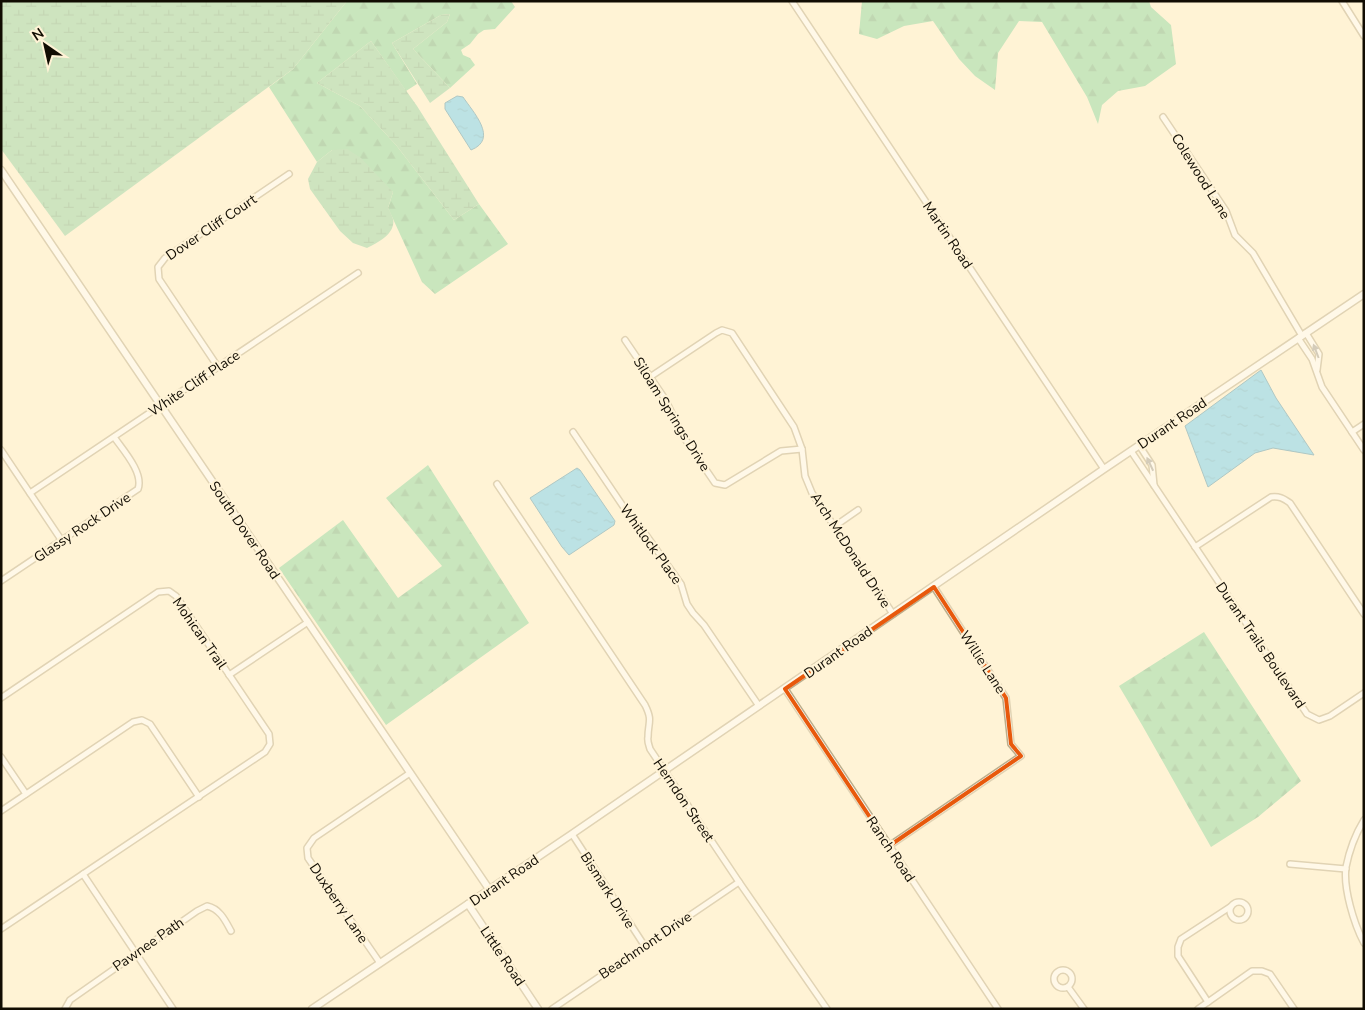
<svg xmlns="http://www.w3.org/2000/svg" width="1365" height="1010" viewBox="0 0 1365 1010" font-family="'Nunito Sans',sans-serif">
<defs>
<pattern id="forest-firs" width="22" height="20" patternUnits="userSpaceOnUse" patternTransform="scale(1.25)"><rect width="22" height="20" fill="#88d7a0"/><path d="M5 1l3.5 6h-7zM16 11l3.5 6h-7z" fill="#74b788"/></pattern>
<pattern id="wetland-marsh" width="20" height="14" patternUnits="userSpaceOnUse" patternTransform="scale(1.25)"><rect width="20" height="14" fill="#93d3a5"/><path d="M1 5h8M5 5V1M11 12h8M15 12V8" fill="none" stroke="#7eb48c"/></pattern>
<pattern id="water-ripples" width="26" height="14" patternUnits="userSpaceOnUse" patternTransform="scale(1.25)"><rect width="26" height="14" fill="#6acff7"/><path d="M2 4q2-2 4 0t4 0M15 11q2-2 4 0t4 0" fill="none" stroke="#5bb1d2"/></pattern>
</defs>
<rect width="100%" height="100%" fill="#fff3d6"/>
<g fill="url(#forest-firs)">
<polygon points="347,1 511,1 515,7 495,29 484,30 478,34 470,44 461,50 463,55 470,58 475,65 450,88 413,49 447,22 450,14 441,15 392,43 417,84 406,91 371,41 317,83 360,106 396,145 454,220 479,204 508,244 435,294 422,282 388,208 393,192 332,150 317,162 269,87 293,69"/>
<polygon points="862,1 1149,1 1151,7 1171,25 1176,64 1145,86 1118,91 1102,105 1098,124 1087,97 1042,22 1019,21 998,53 995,90 975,76 959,59 933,21 904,26 877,39 859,34"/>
<polygon points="428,465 529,623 386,725 279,568 343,520 398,598 442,566 386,498"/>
<path d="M 1204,632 L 1301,781 L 1258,817 L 1211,847 C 1180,793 1151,739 1119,686 Z"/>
</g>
<g fill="url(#wetland-marsh)">
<polygon points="1,1 347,1 293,69 65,236 1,149"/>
<polygon points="450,14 447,22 413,49 450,88 430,103 392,43 441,15"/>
<polygon points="371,41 417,106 479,204 454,220 396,145 360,106 317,83"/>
<path d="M 347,149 L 361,158 L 393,192 L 388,208 C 390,211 392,216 393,219 C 396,234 377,243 367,248 L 353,243 L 340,231 L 310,189 L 308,179 L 317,162 L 332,150 Z"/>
</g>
<g fill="url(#water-ripples)" stroke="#4f94ae">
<path d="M 457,96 L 463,97 C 473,112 499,139 471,150 L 445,109 L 445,103 Z"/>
<polygon points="1261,370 1276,398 1314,455 1273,448 1255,453 1208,487 1185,426"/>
<polygon points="577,468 580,470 615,521 614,525 569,555 562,547 530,498"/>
</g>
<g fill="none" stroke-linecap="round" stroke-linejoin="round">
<defs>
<g id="minor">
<polyline points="792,1 1104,469"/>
<polyline points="1342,1 1364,36"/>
<polyline points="1163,117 1226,211 1235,235 1253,253 1302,336"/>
<polyline points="1306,333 1319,354 1317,370"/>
<polyline points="1298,338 1312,359 1322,387 1364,450"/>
<polyline points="625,340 665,399 683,436 715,483 725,485 781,451 802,449"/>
<polyline points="218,367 159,279 158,267 165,258 289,174"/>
<polyline points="650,377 716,333 722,330 732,333 794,427 802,449 805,476 812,493 893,614"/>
<polyline points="573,432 635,524 644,532 681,584 687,604 693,613 704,625 759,706"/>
<polyline points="1352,432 1364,424"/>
<polyline points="1139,445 1152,465 1154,485"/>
<polyline points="1,450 62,541"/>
<polyline points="1131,451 1307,714 1319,720 1330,716 1364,693"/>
<path d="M 497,484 L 645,705 C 653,721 648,722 648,737 C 647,741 649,745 650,749 L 739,882 L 827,1009"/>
<polyline points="30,493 358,273"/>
<polyline points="835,526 858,510"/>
<path d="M 1195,547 L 1271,497 C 1279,496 1283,498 1290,503 L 1364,614"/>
<path d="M 1,581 L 138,489 C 144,473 123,450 114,437"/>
<polyline points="229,675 308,622"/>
<polyline points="785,689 998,1009"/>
<polyline points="1,698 158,592 169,591 176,596 269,734 270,744 265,752 1,929"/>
<polyline points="1,757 26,794"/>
<polyline points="1,811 133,722 142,720 150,724 199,797"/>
<path d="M 1364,820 C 1356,833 1349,852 1346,867 C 1343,888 1354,924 1364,943"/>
<polyline points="572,834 644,945"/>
<polyline points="889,846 1021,756 1011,744 1006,698 934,587"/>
<polyline points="1290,864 1346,869"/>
<polyline points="83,874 173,1009"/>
<circle cx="1239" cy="911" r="9"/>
<polyline points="380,963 308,858 307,848 314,838 410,773"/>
<circle cx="1063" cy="979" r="9"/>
<polyline points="1068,987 1084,1009"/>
<polyline points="1208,1002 1178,956 1178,947 1181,939 1230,907"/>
<path d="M 65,1009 L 70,1000 L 197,911 L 207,906 C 220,909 225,920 231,931"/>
<polyline points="552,1009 739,882"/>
<polyline points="1198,1009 1252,971 1262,971 1270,974 1294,1009"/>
</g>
<g id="tertiary">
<polyline points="1,170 489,889"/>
<polyline points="468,904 538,1009"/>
<polyline points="312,1009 572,834 1104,469 1364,294"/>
</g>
</defs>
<use href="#minor" stroke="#bcae8c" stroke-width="8"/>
<use href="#tertiary" stroke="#bcae8c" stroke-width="9"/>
<use href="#minor" stroke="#fff" stroke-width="5"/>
<use href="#tertiary" stroke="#fff" stroke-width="6"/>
</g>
<defs><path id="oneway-solid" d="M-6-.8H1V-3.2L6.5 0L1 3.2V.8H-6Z" transform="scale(1.25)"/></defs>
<g fill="#a09e9a">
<use href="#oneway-solid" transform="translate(1316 351) rotate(-111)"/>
<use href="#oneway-solid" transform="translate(1150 464) rotate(-115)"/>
</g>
<path d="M0 0H1365V1010H0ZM 934,587 L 1006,698 L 1011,744 L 1021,756 L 889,846 L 785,689 Z" fill="#fff3d6" fill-opacity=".55" fill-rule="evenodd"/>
<path fill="none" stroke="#e8590c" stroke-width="4" stroke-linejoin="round" d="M 934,587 L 1006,698 L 1011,744 L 1021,756 L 889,846 L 785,689 Z"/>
<g text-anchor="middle" stroke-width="4.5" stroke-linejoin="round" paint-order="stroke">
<g font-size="14" fill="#110c02" stroke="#fff3d6">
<text transform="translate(1201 176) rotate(58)" y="5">Colewood Lane</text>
<text transform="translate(211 227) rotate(-34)" y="5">Dover Cliff Court</text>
<text transform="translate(948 235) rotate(56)" y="5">Martin Road</text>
<text transform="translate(194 383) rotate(-34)" y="5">White Cliff Place</text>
<text transform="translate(672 414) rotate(58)" y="5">Siloam Springs Drive</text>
<text transform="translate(1172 423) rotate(-34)" y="5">Durant Road</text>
<text transform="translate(82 527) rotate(-34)" y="5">Glassy Rock Drive</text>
<text transform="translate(245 530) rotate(56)" y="5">South Dover Road</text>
<text transform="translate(651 544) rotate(54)" y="5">Whitlock Place</text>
<text transform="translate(851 550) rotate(57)" y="5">Arch McDonald Drive</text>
<text transform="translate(200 633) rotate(55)" y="5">Mohican Trail</text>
<text transform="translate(1261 645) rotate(56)" y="5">Durant Trails Boulevard</text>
<text transform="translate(838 652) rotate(-35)" y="5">Durant Road</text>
<text transform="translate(983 662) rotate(57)" y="5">Willie Lane</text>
<text transform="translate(684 800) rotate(56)" y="5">Herndon Street</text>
<text transform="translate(891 849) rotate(56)" y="5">Ranch Road</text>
<text transform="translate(504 880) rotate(-34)" y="5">Durant Road</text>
<text transform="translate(608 890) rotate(57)" y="5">Bismark Drive</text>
<text transform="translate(339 903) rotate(56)" y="5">Duxberry Lane</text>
<text transform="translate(148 944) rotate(-35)" y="5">Pawnee Path</text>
<text transform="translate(645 945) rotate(-34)" y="5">Beachmont Drive</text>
<text transform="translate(503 956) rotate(56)" y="5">Little Road</text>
</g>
</g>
<rect width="1365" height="1010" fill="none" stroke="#110c02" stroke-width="5"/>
<g transform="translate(45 45) rotate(326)" stroke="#fff3d6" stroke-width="4" paint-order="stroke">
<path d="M0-4L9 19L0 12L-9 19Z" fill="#110c02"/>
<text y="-8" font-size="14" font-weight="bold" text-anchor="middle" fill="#110c02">N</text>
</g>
</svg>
